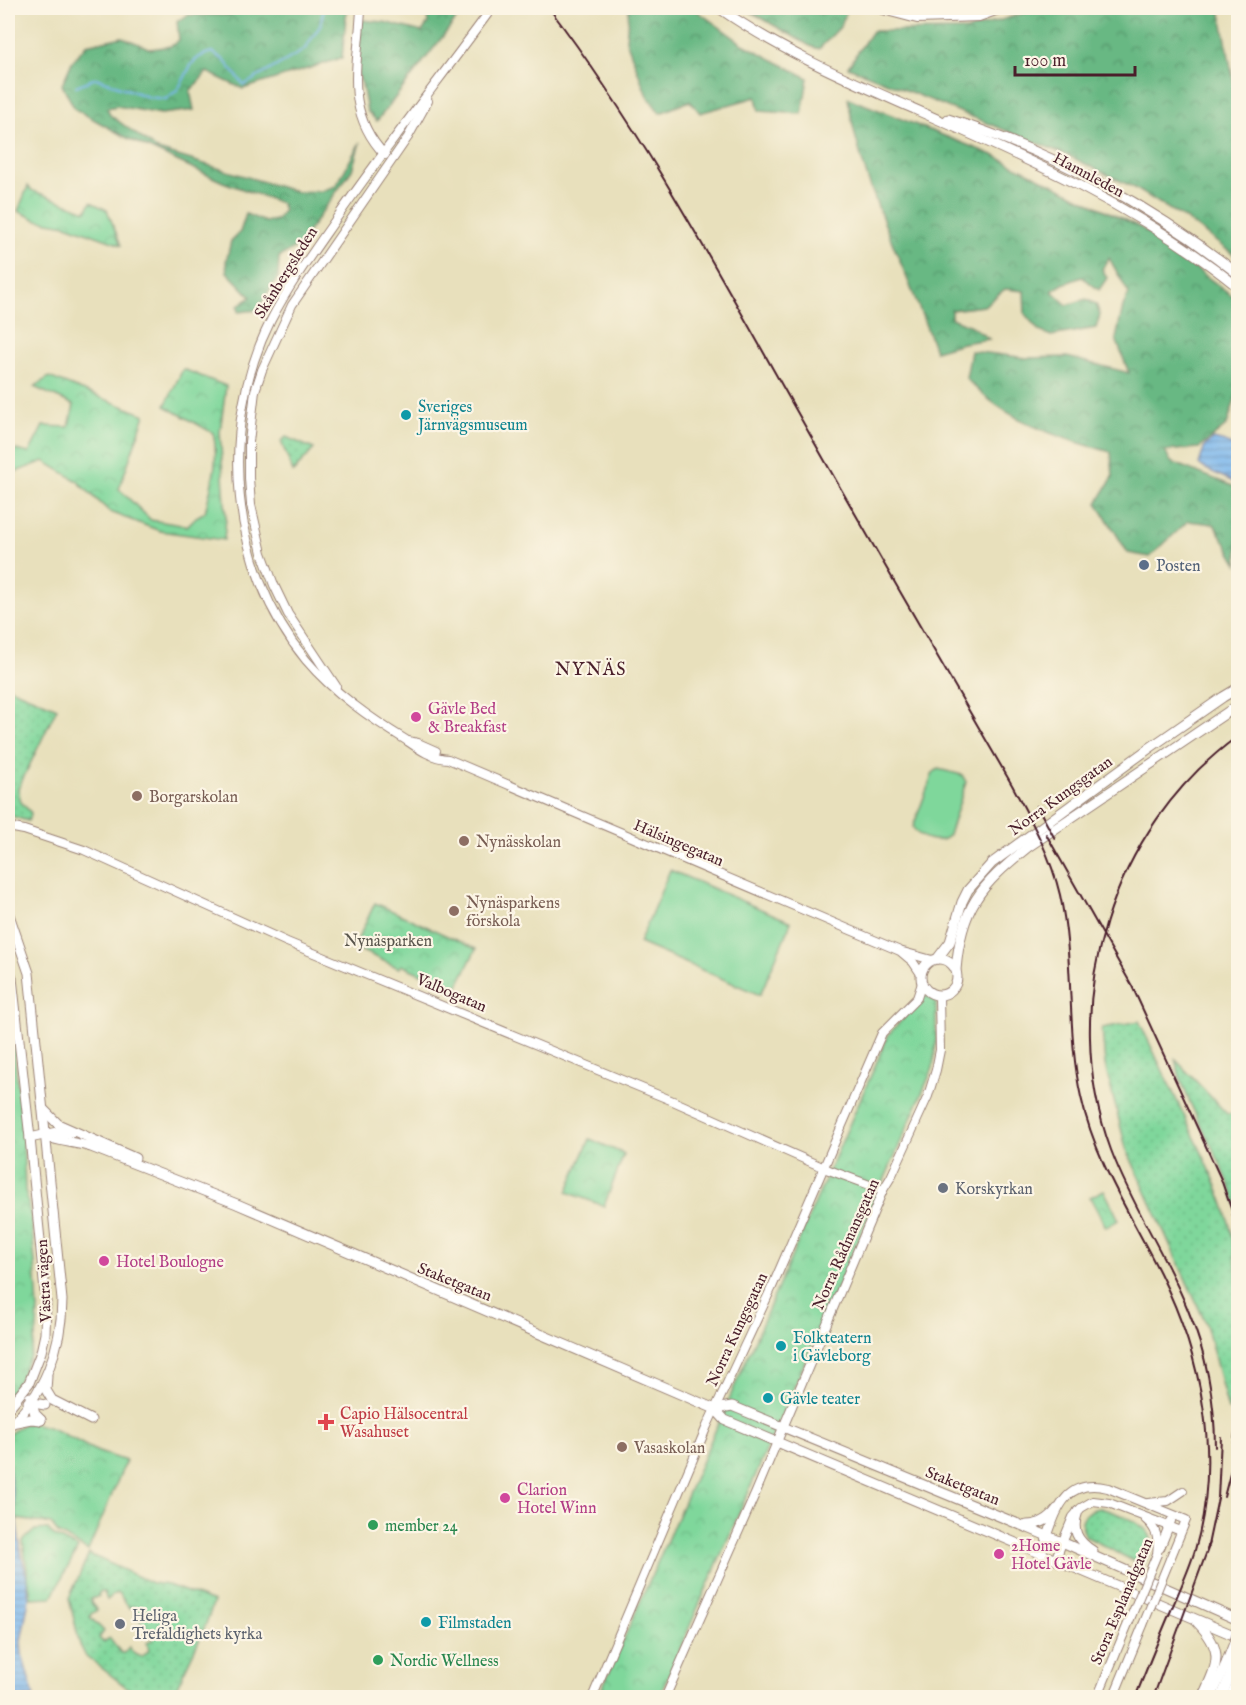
<svg xmlns="http://www.w3.org/2000/svg" width="1246" height="1705" viewBox="0 0 1246 1705" font-family="'IM FELL English',serif">
<defs>
<pattern id="grass-dots" width="8" height="8" patternUnits="userSpaceOnUse" patternTransform="scale(1.5)"><rect width="8" height="8" fill="#7fd79b"/><path d="M2 2h.1M6 6h.1" fill="none" stroke="#6fb886" stroke-width="1.8" stroke-linecap="round"/></pattern>
<pattern id="forest-crowns" width="20" height="18" patternUnits="userSpaceOnUse" patternTransform="scale(1.5)"><rect width="20" height="18" fill="#67b883"/><path d="M2 6a3 3 0 1 1 6 0M12 15a3 3 0 1 1 6 0" fill="none" stroke="#57956b"/></pattern>
<pattern id="park-crowns" width="20" height="18" patternUnits="userSpaceOnUse" patternTransform="scale(1.5)"><rect width="20" height="18" fill="#7fd79b"/><path d="M2 6a3 3 0 1 1 6 0M12 15a3 3 0 1 1 6 0" fill="none" stroke="#6fb886"/></pattern>
<pattern id="water-rules" width="6" height="5" patternUnits="userSpaceOnUse" patternTransform="scale(1.5)"><rect width="6" height="5" fill="#7bb7ed"/><path d="M0 2.5h6" fill="none" stroke="#6794c0"/></pattern>
</defs>
<rect width="100%" height="100%" fill="#fcf5e5"/>
<filter id="ink" filterUnits="userSpaceOnUse"><feTurbulence type="fractalNoise" baseFrequency=".0167" numOctaves="2"/><feDisplacementMap in="SourceGraphic" scale="12" xChannelSelector="R" yChannelSelector="G"/><feConvolveMatrix kernelMatrix="1 2 1 2 8 2 1 2 1" color-interpolation-filters="sRGB"/></filter>
<filter id="wash" filterUnits="userSpaceOnUse"><feTurbulence type="fractalNoise" baseFrequency=".008" numOctaves="4" result="noise"/><feDisplacementMap in="SourceGraphic" scale="24" xChannelSelector="R" yChannelSelector="G"/><feGaussianBlur stdDeviation="1.35" result="paint"/><feColorMatrix in="noise" values="0 0 0 0 0 0 0 0 0 0 0 0 0 0 0 0 0 1.4 0 .05"/><feComposite in="paint" operator="in"/></filter>
<g filter="url(#wash)">
<rect width="100%" height="100%" fill="#e8e0bc"/>
<g fill="url(#grass-dots)" stroke="#647b63" stroke-width="1.5" fill-rule="evenodd">
<polygon points="286,437 314,449 293,472 281,441"/>
<polygon points="10,688 57,708 18,789 21,802 31,813 28,821 8,815 8,691"/>
<path d="M 1139,1021 C 1156,1056 1173,1092 1190,1128 C 1203,1155 1217,1182 1226,1211 C 1244,1272 1239,1349 1232,1410 L 1228,1410 L 1206,1324 L 1126,1148 L 1105,1065 L 1102,1028 Z"/>
<path d="M 1175,1059 L 1227,1114 L 1238,1114 L 1238,1212 C 1225,1158 1187,1113 1175,1059 Z"/>
<path d="M 1100,1508 C 1114,1512 1149,1524 1151,1539 C 1153,1548 1146,1558 1143,1566 L 1085,1536 C 1077,1523 1084,1509 1100,1508 Z"/>
<path d="M 89,1554 L 152,1583 L 168,1585 L 214,1602 L 203,1632 L 172,1697 L 139,1697 L 85,1655 L 80,1645 L 69,1598 ZM 100,1592 L 104,1592 L 107,1600 L 116,1593 L 119,1594 L 129,1608 L 134,1606 L 138,1610 L 136,1616 L 155,1637 L 147,1643 L 149,1650 L 142,1657 L 134,1654 L 129,1647 L 124,1653 L 121,1653 L 110,1638 L 103,1642 L 99,1638 L 104,1631 L 90,1617 L 91,1614 L 97,1610 L 91,1603 L 91,1599 L 99,1596 L 98,1594 Z"/>
</g>
<g fill="url(#forest-crowns)" stroke="#586c57" stroke-width="1.5">
<polygon points="234,8 347,8 342,58 243,89 207,72 190,91 194,110 161,114 117,106 107,108 110,115 158,150 297,192 321,191 336,186 360,142 352,170 298,246 279,257 278,277 257,310 239,312 238,306 251,297 227,272 226,262 231,241 240,232 246,214 265,222 276,220 284,210 281,203 223,182 129,139 75,109 62,85 72,62 86,45 122,37 151,49 171,46 179,40 177,21 188,15 231,15"/>
<polygon points="426,8 465,8 377,121 367,111 362,84 356,71 361,20 384,22 422,32 428,23"/>
<polygon points="629,8 693,8 743,44 808,78 802,114 759,111 756,97 700,113 690,101 660,113 647,96 626,40"/>
<polygon points="744,8 811,8 821,14 826,8 848,8 840,27 819,49 810,46"/>
<polygon points="1040,8 1220,8 1238,106 1238,258 1190,222 1135,188 1069,156 848,67 872,31 969,30"/>
<path d="M 848,98 L 993,155 L 1141,228 L 1238,300 L 1238,390 L 1227,425 L 1199,448 L 1165,451 L 1171,462 L 1238,488 L 1238,564 L 1214,524 L 1188,521 L 1150,557 L 1128,553 L 1097,503 L 1113,477 L 1111,452 C 1058,438 1003,420 966,378 L 971,351 L 1027,358 L 1067,357 L 1129,373 L 1116,339 L 1123,306 L 1129,294 L 1109,258 L 1102,269 L 1107,278 L 1099,290 L 1082,277 L 1063,284 L 1052,291 L 1067,305 L 1086,299 L 1096,304 L 1100,315 L 1096,328 L 1051,336 L 1039,331 L 1025,314 L 1024,291 L 1005,289 L 984,306 L 951,310 L 951,318 L 971,326 L 989,339 L 963,343 L 935,351 C 907,267 860,186 848,98 Z"/>
</g>
<g fill="url(#park-crowns)" stroke="#647b63" stroke-width="1.5">
<polygon points="28,186 31,190 86,211 91,202 107,210 121,245 66,225 37,220 18,211"/>
<path d="M 183,369 L 226,386 L 220,432 L 226,518 L 224,540 L 160,531 L 110,512 L 76,480 L 44,461 L 8,475 L 8,448 L 29,453 L 43,426 L 69,427 L 74,405 L 34,387 L 49,377 L 145,415 L 119,489 L 151,520 L 187,526 L 196,517 L 205,512 C 211,487 220,459 213,433 L 165,406 Z"/>
<polygon points="375,903 476,949 456,989 401,965 399,968 360,950 361,947 355,945"/>
<polygon points="8,992 23,1137 25,1190 31,1217 35,1263 38,1309 37,1330 30,1356 19,1380 8,1397"/>
<path d="M 923,994 L 936,1001 L 936,1043 L 933,1068 L 659,1697 L 598,1698 L 889,1034 C 900,1020 916,1009 923,994 Z"/>
<polygon points="590,1139 624,1154 604,1206 567,1192"/>
<polygon points="1104,1190 1119,1220 1106,1227 1090,1197"/>
<path d="M 29,1423 C 53,1425 73,1440 94,1450 C 104,1455 116,1457 126,1461 L 88,1551 L 58,1533 L 51,1524 L 17,1519 L 8,1461 L 8,1435 L 23,1424 Z"/>
<polygon points="48,1529 54,1536 78,1548 52,1597 31,1598 23,1541 35,1530"/>
</g>
<g fill="#7fd79b" stroke="#647b63" stroke-width="1.5">
<path d="M 938,769 L 962,775 L 966,782 L 949,835 C 939,846 918,838 913,827 L 933,773 Z"/>
<polygon points="670,870 791,922 760,995 639,943"/>
</g>
<g fill="url(#water-rules)" stroke="#626b8c" stroke-width="1.5">
<polygon points="1213,439 1225,442 1238,448 1238,484 1204,468 1199,464 1205,446"/>
<polygon points="8,1461 21,1552 27,1578 29,1599 21,1641 22,1654 34,1697 8,1697 8,1532 10,1531"/>
</g>
<g fill="none" stroke-linecap="round" stroke-linejoin="round">
<path stroke="#7bb7ed" stroke-width="2" d="M 76,86 L 96,78 L 148,97 L 166,99 C 169,96 174,93 177,90 C 191,72 186,59 212,52 L 224,60 L 244,85 L 304,50 L 320,26 L 324,8"/>
</g>
</g>
<g filter="url(#ink)">
<g fill="none" stroke-linecap="round" stroke-linejoin="round">
<defs>
<g id="tertiary">
<path d="M 361,8 C 359,62 342,110 385,155"/>
<path d="M 492,8 C 440,79 386,147 336,219 C 313,252 289,285 271,320 C 217,427 230,568 306,660 C 334,693 370,718 406,740 C 419,749 431,758 448,759 L 900,951 L 913,962 L 921,974"/>
<polyline points="875,8 917,19 979,17 1004,8"/>
<polyline points="336,686 288,614 274,585 262,553 251,505 249,478 249,442 255,391 262,370 292,305 408,137 428,101"/>
<polyline points="408,741 418,743 436,751"/>
<polyline points="8,827 24,830 84,850 287,942 673,1101 829,1170 883,1190"/>
<polyline points="903,952 932,960"/>
<polyline points="1148,1503 1168,1501 1183,1491"/>
<path d="M 1145,1519 C 1157,1529 1159,1539 1157,1554"/>
<polyline points="1160,1548 1171,1521"/>
<path d="M 1041,1554 C 1055,1520 1059,1476 1108,1488 L 1186,1520 L 1170,1559"/>
<polyline points="1055,1560 1073,1517 1081,1508 1093,1501 1109,1503 1181,1531"/>
<polyline points="592,1698 707,1426 772,1287 882,1033 917,998 922,983"/>
<polyline points="665,1698 756,1492 883,1190 891,1177 928,1096 936,1070 940,1050 939,995"/>
<polyline points="1097,1698 1130,1619"/>
<polyline points="1113,1698 1143,1625"/>
</g>
<g id="secondary">
<path d="M 719,8 C 779,50 846,79 912,108 C 1026,158 1141,208 1238,287"/>
<path d="M 948,119 C 1052,151 1153,207 1238,274"/>
<path d="M 8,912 L 29,973 L 62,1300 C 62,1347 44,1396 8,1427"/>
<circle cx="939" cy="977" r="18"/>
<polyline points="937,959 950,942 962,902 968,890 992,863 1151,747 1223,697 1238,688"/>
<polyline points="8,965 12,978 30,1138 46,1302 45,1334 41,1352 29,1383 8,1409"/>
<path d="M 956,970 C 961,907 980,886 1028,847 L 1238,705"/>
<polyline points="43,1109 58,1124 135,1158"/>
<path d="M 45,1136 C 60,1142 76,1142 91,1147 L 237,1204 L 715,1409 L 725,1420 L 1238,1637"/>
<polyline points="30,1138 57,1132 71,1133"/>
<polyline points="47,1376 46,1390 52,1400 91,1420"/>
<polyline points="30,1397 35,1414 41,1420"/>
<polyline points="28,1402 45,1405"/>
<polyline points="715,1409 732,1406 1062,1542 1238,1620"/>
<polyline points="11,1423 31,1419 41,1420"/>
<path d="M 1078,1511 C 1071,1530 1077,1541 1093,1551"/>
<path d="M 1027,1525 C 1040,1525 1049,1520 1057,1509"/>
<path d="M 1197,1622 C 1225,1651 1218,1663 1202,1698"/>
<polyline points="1211,1698 1227,1661"/>
<polyline points="1221,1698 1238,1655"/>
<polyline points="1230,1698 1238,1680"/>
</g>
</defs>
<use href="#tertiary" stroke="#998074" stroke-width="10"/>
<use href="#secondary" stroke="#998074" stroke-width="11"/>
<use href="#tertiary" stroke="#fff" stroke-width="8"/>
<use href="#secondary" stroke="#fff" stroke-width="9"/>
<g stroke="#4a1f2b" stroke-width="2">
<path d="M 549,8 C 644,133 719,274 796,410 C 867,536 940,660 1012,785 C 1031,820 1051,856 1060,895 C 1075,962 1066,1031 1081,1097 C 1095,1161 1131,1215 1160,1273 C 1202,1357 1222,1457 1195,1550 C 1189,1570 1180,1589 1172,1608 C 1159,1638 1147,1668 1135,1698"/>
<polyline points="1037,806 1055,839"/>
<polyline points="1046,834 1132,986 1221,1179 1232,1211 1238,1242"/>
<path d="M 1215,1447 C 1215,1401 1206,1353 1188,1310 C 1166,1255 1132,1206 1111,1150 C 1056,1002 1112,828 1238,736"/>
<polyline points="1224,1497 1231,1470 1238,1403"/>
<polyline points="1207,1550 1218,1498 1221,1437"/>
<polyline points="1153,1698 1210,1543"/>
</g>
<defs>
<g id="tertiary-bridge">
<polyline points="1130,1619 1157,1554"/>
<polyline points="1143,1625 1170,1559"/>
</g>
<polyline id="secondary-bridge" points="1227,1661 1238,1633"/>
</defs>
<use href="#tertiary-bridge" stroke="#998074" stroke-width="10" stroke-linecap="butt"/>
<use href="#secondary-bridge" stroke="#998074" stroke-width="11" stroke-linecap="butt"/>
<use href="#tertiary-bridge" stroke="#fff" stroke-width="8"/>
<use href="#secondary-bridge" stroke="#fff" stroke-width="9"/>
</g>
</g>
<g fill="#0f9aa8" stroke="#fcf5e5" stroke-width="2">
<circle cx="406" cy="415" r="6"/>
<circle cx="781" cy="1346" r="6"/>
<circle cx="768" cy="1398" r="6"/>
<circle cx="426" cy="1622" r="6"/>
</g>
<circle fill="#5c6f8a" stroke="#fcf5e5" stroke-width="2" cx="1144" cy="565" r="6"/>
<g fill="#d1479c" stroke="#fcf5e5" stroke-width="2">
<circle cx="416" cy="717" r="6"/>
<circle cx="104" cy="1261" r="6"/>
<circle cx="505" cy="1498" r="6"/>
<circle cx="999" cy="1554" r="6"/>
</g>
<g fill="#8d6e63" stroke="#fcf5e5" stroke-width="2">
<circle cx="137" cy="796" r="6"/>
<circle cx="464" cy="841" r="6"/>
<circle cx="454" cy="911" r="6"/>
<circle cx="622" cy="1447" r="6"/>
</g>
<g fill="#6b7280" stroke="#fcf5e5" stroke-width="2">
<circle cx="943" cy="1188" r="6"/>
<circle cx="120" cy="1624" r="6"/>
</g>
<path fill="#e0444e" stroke="#fcf5e5" stroke-width="2" d="M323 1413h6v6h6v6h-6v6h-6v-6h-6v-6h6z"/>
<g fill="#2e9e5b" stroke="#fcf5e5" stroke-width="2">
<circle cx="373" cy="1525" r="6"/>
<circle cx="378" cy="1660" r="6"/>
</g>
<g text-anchor="middle" stroke-width="4.5" stroke-linejoin="round" paint-order="stroke">
<g font-size="16" fill="#4a1f2b" stroke="#fcf5e5">
<text transform="translate(1089 174) rotate(28)" y="6">Hamnleden</text>
<text transform="translate(285 272) rotate(-58)" y="6">Skånbergsleden</text>
<text transform="translate(1060 795) rotate(-36)" y="6">Norra Kungsgatan</text>
<text transform="translate(679 842) rotate(23)" y="6">Hälsingegatan</text>
<text transform="translate(452 992) rotate(23)" y="6">Valbogatan</text>
<text transform="translate(845 1244) rotate(-66)" y="6">Norra Rådmansgatan</text>
<text transform="translate(43 1281) rotate(-93)" y="6">Västra vägen</text>
<text transform="translate(455 1281) rotate(22)" y="6">Staketgatan</text>
<text transform="translate(736 1329) rotate(-65)" y="6">Norra Kungsgatan</text>
<text transform="translate(963 1485) rotate(22)" y="6">Staketgatan</text>
<text transform="translate(1121 1601) rotate(-67)" y="6">Stora Esplanadgatan</text>
</g>
<g font-size="16" fill="#0d838f" stroke="#fcf5e5" text-anchor="start">
<text x="418" y="412">Sveriges<tspan x="418" dy="18">Järnvägsmuseum</tspan></text>
<text x="793" y="1343">Folkteatern<tspan x="793" dy="18">i Gävleborg</tspan></text>
<text x="780" y="1404">Gävle teater</text>
<text x="438" y="1628">Filmstaden</text>
</g>
<g font-size="16" fill="#4e5e75" stroke="#fcf5e5" text-anchor="start">
<text x="1156" y="571">Posten</text>
</g>
<g font-size="16" fill="#b23c85" stroke="#fcf5e5" text-anchor="start">
<text x="428" y="714">Gävle Bed<tspan x="428" dy="18">&amp; Breakfast</tspan></text>
<text x="116" y="1267">Hotel Boulogne</text>
<text x="517" y="1495">Clarion<tspan x="517" dy="18">Hotel Winn</tspan></text>
<text x="1011" y="1551">2Home<tspan x="1011" dy="18">Hotel Gävle</tspan></text>
</g>
<g font-size="16" fill="#785e54" stroke="#fcf5e5" text-anchor="start">
<text x="149" y="802">Borgarskolan</text>
<text x="476" y="847">Nynässkolan</text>
<text x="466" y="908">Nynäsparkens<tspan x="466" dy="18">förskola</tspan></text>
<text x="634" y="1453">Vasaskolan</text>
</g>
<g font-size="16" fill="#5a564d" stroke="#fcf5e5">
<text x="388" y="946">Nynäsparken</text>
</g>
<g font-size="16" fill="#5b616d" stroke="#fcf5e5" text-anchor="start">
<text x="955" y="1194">Korskyrkan</text>
<text x="132" y="1621">Heliga<tspan x="132" dy="18">Trefaldighets kyrka</tspan></text>
</g>
<g font-size="16" fill="#be3a42" stroke="#fcf5e5" text-anchor="start">
<text x="340" y="1419">Capio Hälsocentral<tspan x="340" dy="18">Wasahuset</tspan></text>
</g>
<g font-size="16" fill="#27864d" stroke="#fcf5e5" text-anchor="start">
<text x="385" y="1531">member 24</text>
<text x="390" y="1666">Nordic Wellness</text>
</g>
<g font-size="18" letter-spacing="1.5" fill="#4a1f2b" stroke="#fcf5e5">
<text x="591" y="675">NYNÄS</text>
</g>
</g>
<rect width="1246" height="1705" fill="none" stroke="#fcf5e5" stroke-width="30"/>
<path d="M1015 66v9h120v-9" fill="none" stroke="#4a1f2b" stroke-width="3"/>
<text x="1024" y="66" font-size="18" fill="#4a1f2b" stroke="#fcf5e5" stroke-width="4.5" paint-order="stroke">100 m</text>
</svg>
